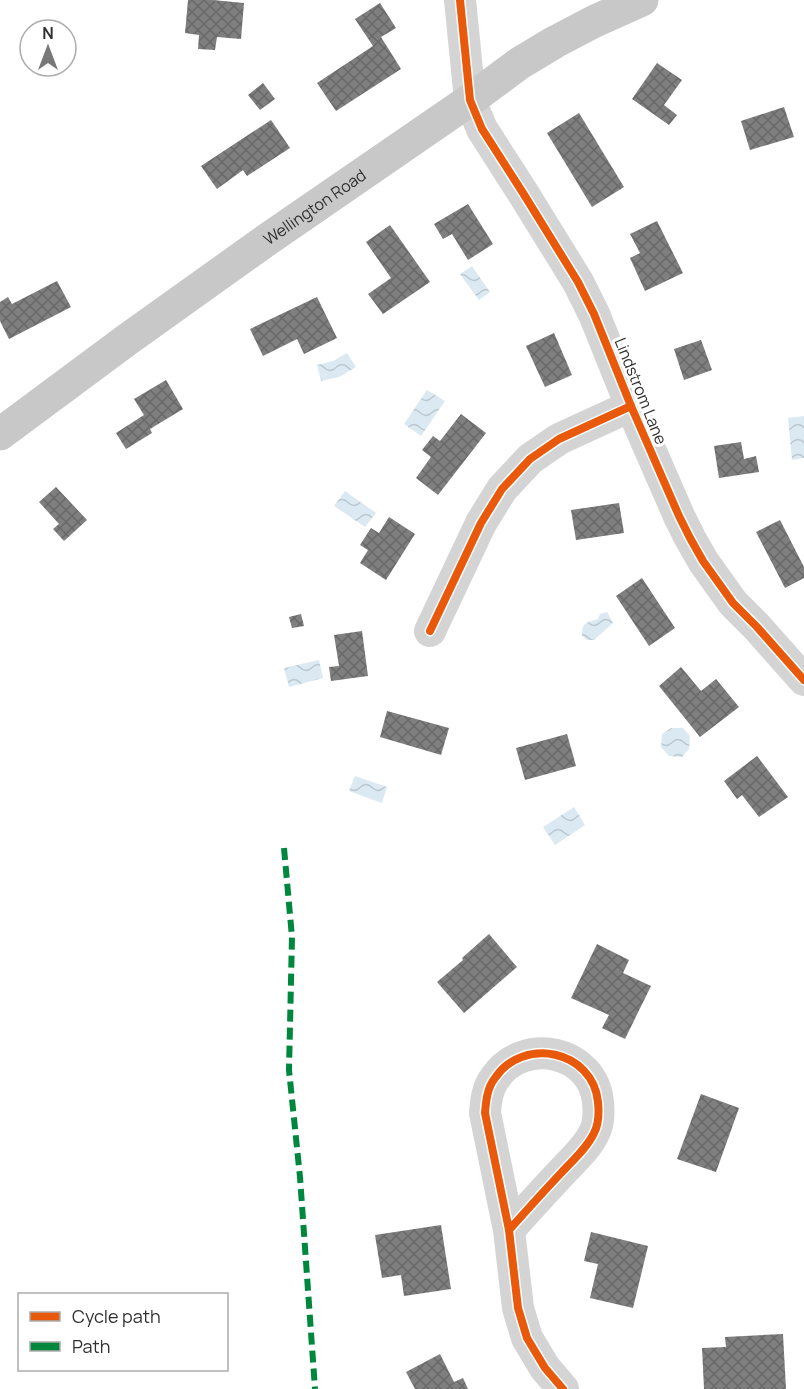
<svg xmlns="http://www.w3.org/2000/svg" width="804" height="1389" viewBox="0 0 804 1389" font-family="Manrope,sans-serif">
<defs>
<pattern id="water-waves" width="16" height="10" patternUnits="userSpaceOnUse" patternTransform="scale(1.5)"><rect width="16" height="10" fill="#dbe9f2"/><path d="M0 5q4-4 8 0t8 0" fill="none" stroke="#bcc8d0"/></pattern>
<pattern id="building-cross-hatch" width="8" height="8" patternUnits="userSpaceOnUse" patternTransform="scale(1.5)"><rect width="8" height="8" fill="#7f7f7f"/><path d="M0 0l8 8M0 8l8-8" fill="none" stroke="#686868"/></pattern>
</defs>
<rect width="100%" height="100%" fill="#fff"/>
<g fill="url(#water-waves)">
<polygon points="472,266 490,292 479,300 460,274"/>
<polygon points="347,353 356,367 339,377 321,381 317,365 333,361"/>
<polygon points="427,390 445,401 421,436 404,424"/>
<polygon points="804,416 804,458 792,460 788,418"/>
<polygon points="345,491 376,513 365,527 334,506"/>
<path d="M 607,612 L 613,623 L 594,640 L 587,640 L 582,636 C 582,621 587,623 598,619 L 600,614 Z"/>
<polygon points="319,660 323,678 289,687 284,668"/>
<polygon points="671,728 683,728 690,736 689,749 682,757 669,756 661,747 662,734"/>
<polygon points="355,776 387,787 382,803 349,791"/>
<polygon points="574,807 585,825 555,845 543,827"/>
</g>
<g fill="url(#building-cross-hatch)">
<polygon points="188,0 213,0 244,3 241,39 217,37 215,50 198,49 199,35 185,33"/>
<polygon points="380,3 396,28 381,37 401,69 336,111 317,83 373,46 355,19"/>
<polygon points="657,63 682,80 664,105 677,115 669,125 632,99"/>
<polygon points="263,83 275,99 260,110 248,95"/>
<polygon points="784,107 794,137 750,150 741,121"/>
<polygon points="579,113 624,187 592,207 547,133"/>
<polygon points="271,120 290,148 247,176 243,170 217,189 201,166"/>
<polygon points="468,204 493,244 468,260 452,234 443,239 434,224"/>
<polygon points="657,221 683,273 645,291 630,258 640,253 630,234"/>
<polygon points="390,225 430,282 383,314 368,294 391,278 366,242"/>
<polygon points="57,281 71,307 9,339 0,321 0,302 8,297 12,304"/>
<polygon points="317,297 337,338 304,354 297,339 263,356 250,329"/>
<polygon points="554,333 572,375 545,387 526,346"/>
<polygon points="701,340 712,370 684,380 674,349"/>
<polygon points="166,380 183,409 150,429 152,433 126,449 116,433 144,415 134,399"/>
<polygon points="461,414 486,433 438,495 416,478 431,457 422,450 433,436 440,441"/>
<polygon points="741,442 744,459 756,456 759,472 719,478 714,446"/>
<polygon points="56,487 87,520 64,541 53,529 59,524 39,502"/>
<polygon points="619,503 624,533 576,540 571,510"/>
<polygon points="389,517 415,534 386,580 360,563 368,550 360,545 371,528 379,533"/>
<polygon points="780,520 804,567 804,578 785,588 756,532"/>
<polygon points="642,578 675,628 649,646 616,596"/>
<polygon points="301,614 304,626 292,628 289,617"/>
<polygon points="362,631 368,676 331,681 329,667 339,666 334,635"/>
<polygon points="681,667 701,691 716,679 739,707 700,737 659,686"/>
<polygon points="387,711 449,728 441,755 380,737"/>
<polygon points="567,734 576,766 525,780 516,748"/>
<polygon points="757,756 788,797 759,817 742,795 737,799 724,781"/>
<polygon points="489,934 517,967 464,1013 437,982 463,960 462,958"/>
<polygon points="597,944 629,960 623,973 651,986 625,1039 602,1028 609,1015 571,998"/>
<polygon points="701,1094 739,1108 716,1172 677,1159"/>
<polygon points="441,1225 451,1289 404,1296 401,1275 382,1278 375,1235"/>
<polygon points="591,1232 648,1246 633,1308 590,1298 598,1264 584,1261"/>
<polygon points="783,1334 786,1389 704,1389 702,1348 726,1347 725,1337"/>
<polygon points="440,1354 454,1382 463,1378 468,1389 415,1389 406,1372"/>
</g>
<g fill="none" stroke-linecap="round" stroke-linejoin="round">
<g stroke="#d4d4d4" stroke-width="32">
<polyline points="460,0 470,100 482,129 523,193 578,282 594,314 631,406 679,516 690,538 703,561 733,603 757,627 804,680"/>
<polyline points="430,631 481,523 502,489 530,459 559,439 631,406"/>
<path d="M 509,1230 C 526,1211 544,1191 562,1172 C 573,1160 587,1148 594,1133 C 599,1124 599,1112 598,1102 C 593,1050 523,1036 495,1078 C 487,1088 486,1101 485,1113 L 509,1230 L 518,1308 L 527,1338 L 545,1368 L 563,1389"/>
</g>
<path stroke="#c8c8c8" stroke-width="33" id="s1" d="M 0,434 L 128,339 L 268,239 L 470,100 L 520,63 L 555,42 L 593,22 L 642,0"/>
<polyline stroke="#00873e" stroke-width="6" stroke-dasharray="12 6" stroke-linecap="butt" points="284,848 292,937 289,1070 300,1177 315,1389"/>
<defs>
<g id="cycleway">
<polyline points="460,0 470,100 482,129 523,193 578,282 594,314 631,406 679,516 690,538 703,561 733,603 757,627 804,680"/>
<polyline points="430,631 481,523 502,489 530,459 559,439 631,406"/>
<path d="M 509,1230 C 526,1211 544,1191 562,1172 C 573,1160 587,1148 594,1133 C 599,1124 599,1112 598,1102 C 593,1050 523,1036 495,1078 C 487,1088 486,1101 485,1113 L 509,1230 L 518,1308 L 527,1338 L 545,1368 L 563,1389"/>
</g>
</defs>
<use href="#cycleway" stroke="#fff" stroke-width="11"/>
<use href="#cycleway" stroke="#e8590c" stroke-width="8"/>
</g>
<g text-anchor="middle" stroke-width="6" stroke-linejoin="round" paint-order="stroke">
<g font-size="16" fill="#303030" stroke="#fff">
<text dy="6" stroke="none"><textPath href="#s1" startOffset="388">Wellington Road</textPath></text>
<text transform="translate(641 391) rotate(68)" y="6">Lindstrom Lane</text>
</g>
</g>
<rect x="18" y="1293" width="210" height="78" fill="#ffffff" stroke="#acacac" stroke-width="1.5"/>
<rect x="30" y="1312" width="30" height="9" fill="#e8590c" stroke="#acacac" stroke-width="1.5"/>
<text x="72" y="1323" font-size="18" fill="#303030">Cycle path</text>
<rect x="30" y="1342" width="30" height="9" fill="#00873e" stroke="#acacac" stroke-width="1.5"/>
<text x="72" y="1353" font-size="18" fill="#303030">Path</text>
<g transform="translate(48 48)"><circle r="28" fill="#ffffff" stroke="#acacac" stroke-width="1.5"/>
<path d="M0-4.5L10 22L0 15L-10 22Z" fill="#787878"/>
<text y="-9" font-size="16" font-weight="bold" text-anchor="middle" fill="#303030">N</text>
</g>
</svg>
